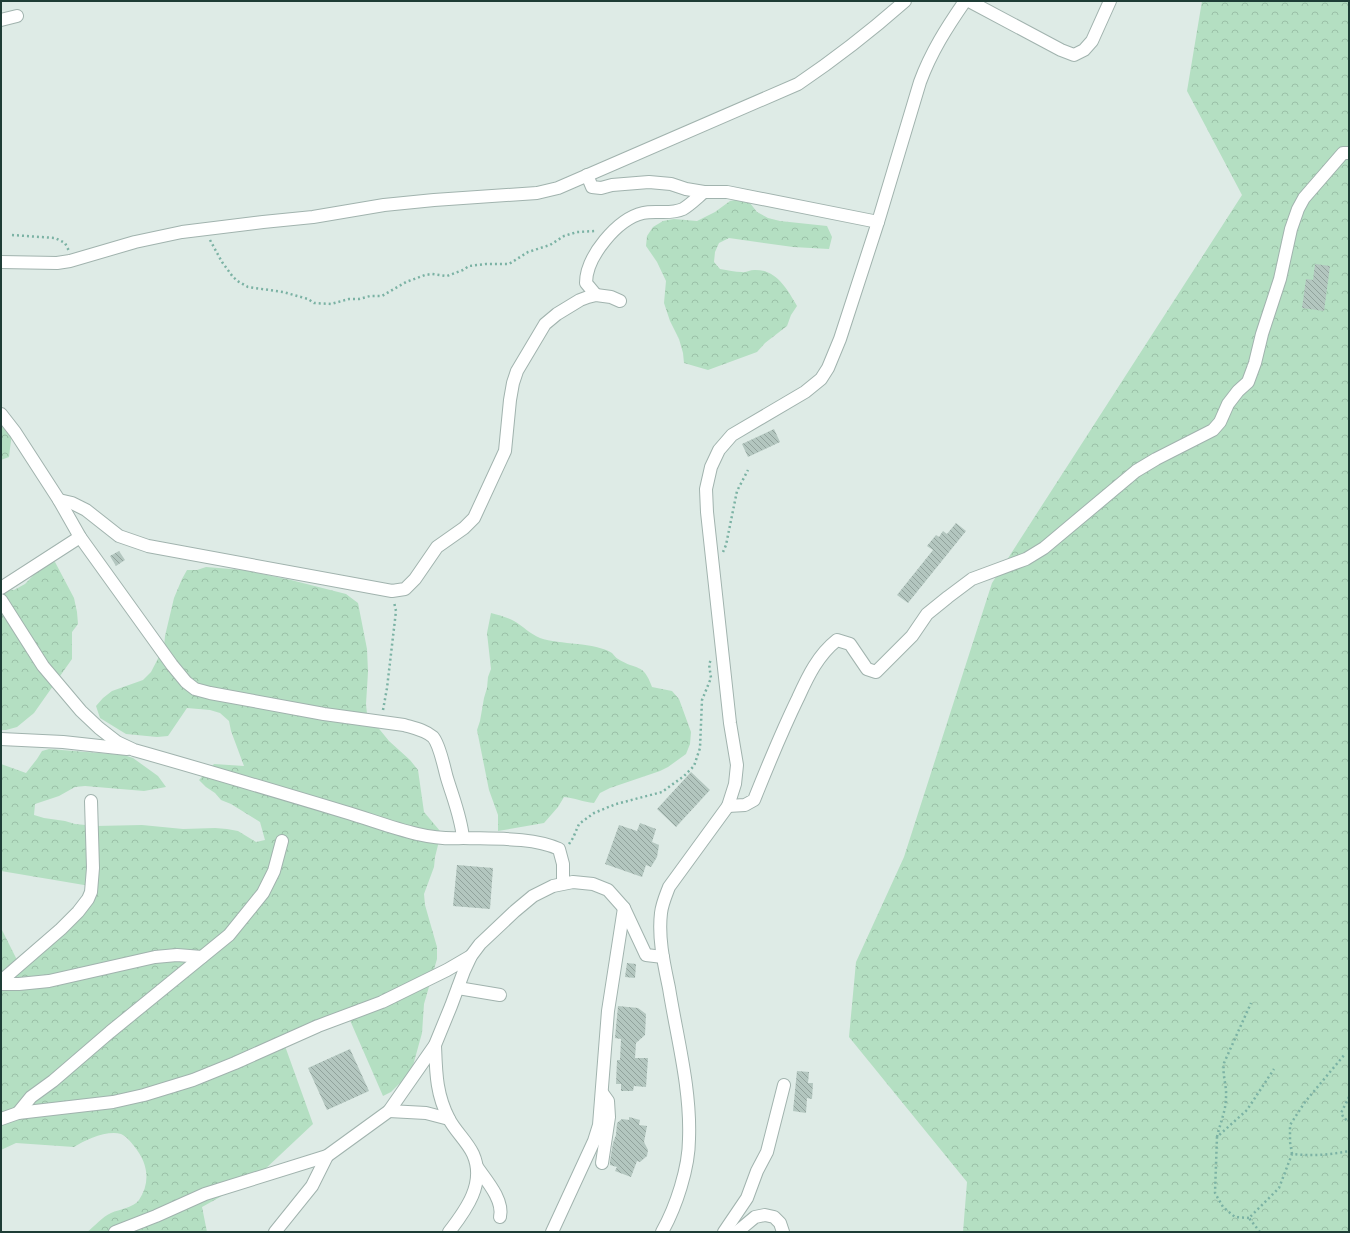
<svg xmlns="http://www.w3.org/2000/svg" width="1350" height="1233" viewBox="0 0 1350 1233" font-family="'DM Sans',sans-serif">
<defs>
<pattern id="forest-crowns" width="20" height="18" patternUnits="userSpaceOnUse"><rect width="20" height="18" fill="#b4dfc2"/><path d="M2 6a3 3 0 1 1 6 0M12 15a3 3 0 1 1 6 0" fill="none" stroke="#9ac0a7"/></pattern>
<pattern id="building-back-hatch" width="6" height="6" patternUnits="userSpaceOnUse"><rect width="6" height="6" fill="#b3c6bf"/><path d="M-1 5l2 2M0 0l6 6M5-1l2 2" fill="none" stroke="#91a29c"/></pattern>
</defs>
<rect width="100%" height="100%" fill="#deebe6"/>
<g fill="url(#forest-crowns)">
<polygon points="1202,1 1349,1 1349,1232 963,1232 967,1182 849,1037 856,962 904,857 992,583 1242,195 1187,91"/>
<path d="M 740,199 L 750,203 L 757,212 L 768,218 L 780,221 L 827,226 L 832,237 L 829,249 L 793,247 L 729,238 L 719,243 L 715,252 L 714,262 L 720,269 C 728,270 735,272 742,272 C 746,273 750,270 754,270 C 776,269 787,289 797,306 L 791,315 L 787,326 L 765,343 L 757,352 L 708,370 L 684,363 L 683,353 L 679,339 L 670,321 L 664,303 L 666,281 L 657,262 L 646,246 L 647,236 L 653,227 L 663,221 L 674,219 L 697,221 L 715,212 L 730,201 Z"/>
<polygon points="1,425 12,432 9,457 1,460"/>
<polygon points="55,562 74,598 77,612 78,624 72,632 72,659 34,713 17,727 6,730 1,730 1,589 14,590 25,584 45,563"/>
<path d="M 206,567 L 244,570 L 291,580 L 346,594 L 358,603 L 367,649 L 368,672 L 366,704 L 367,714 L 389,741 L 410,760 L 418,770 L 424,812 L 440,831 L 438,845 L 435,857 L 434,867 L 424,894 L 425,905 L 437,947 L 437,959 L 424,1004 L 422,1033 L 409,1080 L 399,1084 L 391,1092 L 383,1096 L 349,1018 L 285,1046 L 313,1124 L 263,1171 L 230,1190 L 220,1197 L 202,1207 L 207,1232 L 87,1232 C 95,1226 102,1217 111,1213 C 120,1209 133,1208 139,1200 C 151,1182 148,1163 134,1146 C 131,1142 126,1136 121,1134 C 107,1130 85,1140 74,1147 L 16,1143 L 1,1150 L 1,928 L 18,962 L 88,897 L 90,886 L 1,871 L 1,764 L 26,773 L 37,759 L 42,751 L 49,749 L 124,755 L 133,758 L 158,776 L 166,787 L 144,791 L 85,786 L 75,787 L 59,796 L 35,804 L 34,815 L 44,818 L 65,821 L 75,824 L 96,826 L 142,825 L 183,829 L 215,828 L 227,829 L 238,831 L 256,842 L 265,840 L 260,822 L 231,804 L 221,800 L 215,793 L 206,787 L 199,780 L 214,764 L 244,766 L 231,731 L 229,721 L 220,713 L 210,710 L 187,708 L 168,736 L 157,737 L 126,734 L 100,718 L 96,706 L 103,698 L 112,691 L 143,680 L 151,672 L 164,647 L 165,636 L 174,598 L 182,579 L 187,570 L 197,570 Z"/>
<path d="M 491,613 C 498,615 507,617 514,621 C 523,626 530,634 540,638 C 560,645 595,642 612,653 C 614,655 616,658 618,659 C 637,671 643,662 652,687 L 672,691 L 679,699 L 691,732 L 690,744 L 686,754 L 668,767 L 660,771 L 610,788 L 600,793 L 594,803 C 583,802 575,798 564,797 L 558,807 L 544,823 L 498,831 L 498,815 L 489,790 L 477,730 L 480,721 L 484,698 L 487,688 L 488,677 L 491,669 L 487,633 Z"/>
</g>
<g fill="url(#building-back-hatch)">
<polygon points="1315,264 1330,266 1324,311 1302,308 1306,279 1313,280"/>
<polygon points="774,429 780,442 748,457 742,444"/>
<polygon points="956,523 966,531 908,603 897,595 933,550 927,546 936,535 939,537 943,531 947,534"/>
<polygon points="119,551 125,560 116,566 110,556"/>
<polygon points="691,772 710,790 676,827 657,809"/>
<polygon points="640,823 656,829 652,842 659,845 657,857 651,867 646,865 642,877 605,864 619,825 637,831"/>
<polygon points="457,865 493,868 490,909 453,906"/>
<polygon points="627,963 636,964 635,978 625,977"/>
<polygon points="618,1006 638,1008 646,1014 645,1035 636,1043 635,1058 648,1058 646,1087 634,1086 633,1091 621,1091 621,1084 616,1084 617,1060 620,1060 621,1039 615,1038"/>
<polygon points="350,1049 369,1091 327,1110 308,1068"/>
<polygon points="797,1071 809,1072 808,1083 813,1083 812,1099 807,1098 806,1113 793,1111"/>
<polygon points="629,1117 640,1120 639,1125 647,1126 644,1142 648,1150 647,1156 640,1162 637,1161 631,1177 615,1171 617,1167 610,1165 610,1161 613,1143 616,1135 617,1123 622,1119 629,1120"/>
</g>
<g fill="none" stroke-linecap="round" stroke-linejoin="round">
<defs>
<g id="minor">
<polyline points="969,1 1061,50 1074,55 1084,50 1092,41 1110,1"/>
<polyline points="1,20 17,16"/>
<polyline points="587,175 592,187 601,188 612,185 649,182 671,184 686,189 704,192 727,192 878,222"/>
<path d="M 1,262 L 57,263 L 70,261 L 135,242 L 182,232 L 263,222 L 313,217 L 384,205 L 434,200 L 537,193 L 558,188 L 798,84 C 835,59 871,31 905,1"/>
<path d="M 596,295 L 586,283 C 586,257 617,219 643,213 C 656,210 670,215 683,209 C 690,205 698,197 704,192"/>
<path d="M 1,414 L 15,432 L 59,500 L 80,537 L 172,665 L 186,682 L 195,689 L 210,693 L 324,714 L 404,725 C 414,728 425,730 433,737 C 440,745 444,768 447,778 C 453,798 461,817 463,838 C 493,839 533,837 559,849 L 563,864 L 563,883"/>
<polyline points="59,500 72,503 86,510 119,536 148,546 392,591 405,589 415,579 437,547 464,528 474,518 505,451 510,400 513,383 517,371 545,324 557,314 580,300 588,297 596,295 611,297 620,301"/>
<polyline points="1,588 80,537"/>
<path d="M 1,600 L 43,666 L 81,711 L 99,728 L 117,742 L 134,750 C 205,770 275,791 345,812 C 383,823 422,841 463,838"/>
<polyline points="1,739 63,742 127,749"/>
<path d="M 728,806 L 745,805 L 754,800 C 768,765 782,731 798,698 C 808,676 818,655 837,640 L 850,644 L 867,669 L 876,672 L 912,636 L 927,614 L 948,597 L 972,579 L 1026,559 L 1044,548 L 1136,471 L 1156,459 L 1213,430 L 1220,422 L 1228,404 L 1238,391 L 1248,382 L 1255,363 L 1262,334 L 1280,279 L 1291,229 L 1298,209 L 1304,198 L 1343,153 L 1349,153"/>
<polyline points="1,981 61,929 78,912 88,899 91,892 93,868 91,801"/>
<polyline points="1,984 19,984 49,981 155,957 177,955 202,957"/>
<polyline points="458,988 500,995"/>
<path d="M 435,1045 C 436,1072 436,1094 449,1119 C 455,1131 467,1141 473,1154 C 486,1183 466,1210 449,1232"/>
<polyline points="389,1111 426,1113 449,1119"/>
<polyline points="18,1113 31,1097 53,1081 110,1032 229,935 263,893 274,871 282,841"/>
<polyline points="1,1119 18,1113 113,1102 144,1095 193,1080 235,1063 318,1026 382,1002 447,970 471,956"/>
<polyline points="602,1163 609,1117 608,1101 603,1094"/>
<path d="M 477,1167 C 486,1180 504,1200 500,1217"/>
<polyline points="115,1232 156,1216 205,1194 327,1156 389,1111 435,1045 451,1006 464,971 471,956 480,944 515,911 533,896 553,886 573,882 593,884 608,890 624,908 646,955 663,957"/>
<polyline points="275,1232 312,1186 327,1156"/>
<polyline points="552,1232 594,1141 599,1125 608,1011 624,908"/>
<path d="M 662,1232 C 676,1207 689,1168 689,1139 C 691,1089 677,1038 669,988 C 664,964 658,938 661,913 C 662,904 666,895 669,887 L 728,806 L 735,784 L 737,765 L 730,723 L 707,512 L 706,489 L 711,467 L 719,450 L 732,435 L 805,392 L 821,379 L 828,368 L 840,339 L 878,222 L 920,82 C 931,52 947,27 965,1"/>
<polyline points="724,1232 747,1198 757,1171 767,1152 784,1085"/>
<polyline points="737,1232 755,1217 765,1215 774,1217 780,1223 783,1232"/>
</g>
</defs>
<use href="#minor" stroke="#a1b3ae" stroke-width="14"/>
<g stroke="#7bb2a4" stroke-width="2.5" stroke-dasharray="2 3" stroke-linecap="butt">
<polyline points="12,235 55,238 65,243 69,251"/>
<polyline points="210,240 222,262 233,277 239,282 248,287 283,292 308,299 314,303 331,304 349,299 359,299 370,296 382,296 406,282 425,275 432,274 447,276 463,270 469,266 486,264 509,264 528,252 550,245 564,236 577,232 596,231"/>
<polyline points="723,552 726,545 737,491 748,470"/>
<polyline points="383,710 387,688 396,611 394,602"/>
<polyline points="569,844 573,838 579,824 594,813 616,804 662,792 684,776 694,766 700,748 702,700 711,678 709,664 711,660"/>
<polyline points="1349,1097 1341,1113 1344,1118 1349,1122"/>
<path d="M 1217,1137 C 1220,1123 1226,1111 1226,1097 C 1227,1086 1222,1075 1224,1063 L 1251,1003"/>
<polyline points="1292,1154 1290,1142 1290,1125 1305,1102 1345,1054"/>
<polyline points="1249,1218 1235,1217 1223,1207 1215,1193 1217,1137 1247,1110 1274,1069"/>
<path d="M 1260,1232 L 1249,1218 L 1279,1188 L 1292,1154 C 1311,1156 1330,1155 1349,1151"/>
</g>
<use href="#minor" stroke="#fff" stroke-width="12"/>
</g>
<rect width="1350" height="1233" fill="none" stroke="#1e3d36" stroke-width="4"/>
</svg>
